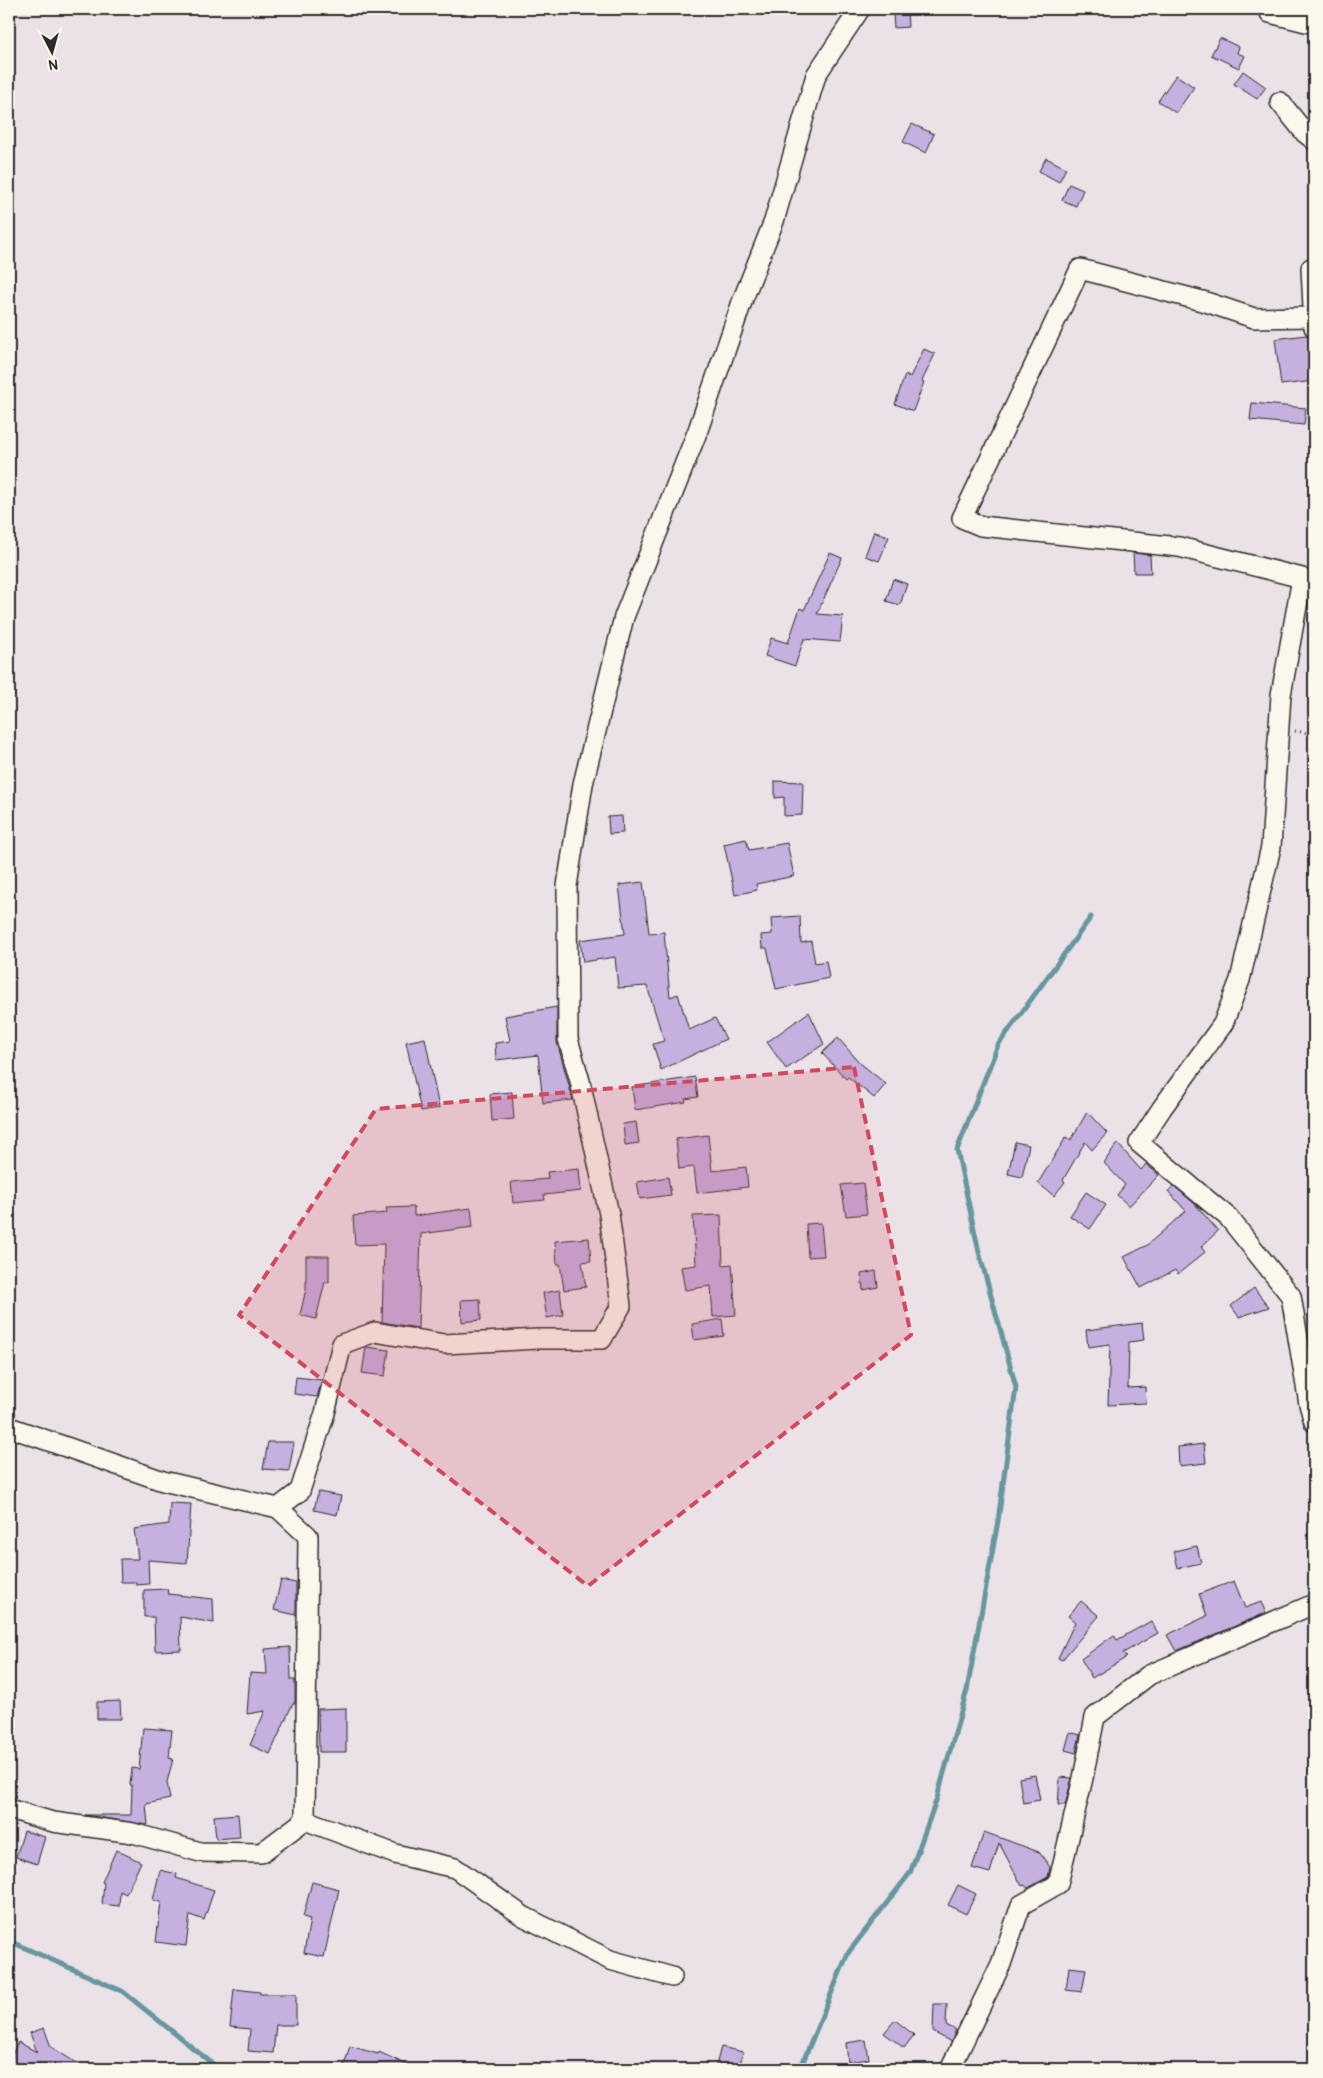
<svg xmlns="http://www.w3.org/2000/svg" width="1323" height="2078" viewBox="0 0 1323 2078" font-family="Pangolin,sans-serif">
<rect width="100%" height="100%" fill="#ebe2e8"/>
<filter id="ink" filterUnits="userSpaceOnUse"><feTurbulence type="fractalNoise" baseFrequency=".02" numOctaves="2"/><feDisplacementMap in="SourceGraphic" scale="10" xChannelSelector="R" yChannelSelector="G"/><feConvolveMatrix kernelMatrix="1 2 1 2 8 2 1 2 1" color-interpolation-filters="sRGB"/></filter>
<g filter="url(#ink)">
<g fill="none" stroke-linecap="round" stroke-linejoin="round">
<g stroke="#66969e" stroke-width="5">
<polyline points="9,1946 16,1944 122,1991 219,2069"/>
<polyline points="800,2069 848,1953 910,1873 937,1798 967,1690 998,1521 1016,1387 979,1252 957,1150 998,1045 1091,917"/>
</g>
</g>
<g fill="#c5b0e0" stroke="#2b2b2b">
<polygon points="907,11 908,27 894,28 893,12"/>
<polygon points="1220,38 1239,47 1237,53 1245,56 1239,68 1211,55"/>
<polygon points="1243,71 1266,87 1257,99 1234,84"/>
<polygon points="1176,75 1194,87 1176,113 1158,101"/>
<polygon points="912,124 934,134 926,153 903,142"/>
<polygon points="1046,158 1066,168 1059,182 1039,171"/>
<polygon points="1069,184 1083,190 1076,206 1062,200"/>
<polygon points="1306,335 1309,337 1314,381 1281,385 1275,339"/>
<polygon points="924,349 935,354 922,381 924,382 913,411 895,404 905,375 910,377"/>
<polygon points="1252,403 1306,408 1304,425 1250,420"/>
<polygon points="874,531 889,537 879,561 865,556"/>
<polygon points="830,553 842,558 817,614 843,616 840,642 804,639 795,666 765,656 771,638 788,643 800,608 804,610"/>
<polygon points="1133,553 1150,555 1151,573 1134,573"/>
<polygon points="893,579 907,584 900,605 886,601"/>
<polygon points="775,781 803,782 802,815 784,816 784,797 775,798"/>
<polygon points="622,816 623,833 609,834 608,817"/>
<polygon points="746,839 749,850 787,843 794,876 756,884 757,890 735,895 724,844"/>
<polygon points="643,882 649,933 664,932 670,997 678,994 689,1030 715,1018 726,1039 661,1070 653,1044 664,1041 647,986 618,988 615,957 583,962 580,940 625,934 619,885"/>
<polygon points="800,916 801,943 811,941 815,963 826,961 829,978 776,989 767,948 762,948 761,935 772,934 771,918"/>
<polygon points="557,1007 557,1042 573,1100 543,1103 538,1055 496,1060 495,1043 510,1041 505,1016"/>
<polygon points="809,1012 824,1044 786,1069 767,1042"/>
<polygon points="425,1038 439,1108 421,1111 406,1042"/>
<polygon points="838,1038 860,1063 886,1084 874,1098 848,1077 846,1079 822,1053"/>
<polygon points="695,1077 698,1097 685,1099 686,1102 635,1110 632,1087"/>
<polygon points="512,1092 514,1119 492,1121 490,1094"/>
<polygon points="1087,1112 1107,1133 1092,1150 1085,1142 1063,1180 1065,1182 1054,1196 1038,1183 1066,1137 1071,1140"/>
<polygon points="636,1122 639,1143 625,1145 623,1124"/>
<polygon points="708,1135 712,1171 746,1167 748,1187 697,1193 694,1167 679,1169 676,1139"/>
<polygon points="1015,1142 1029,1145 1022,1177 1008,1174"/>
<polygon points="1117,1143 1141,1170 1146,1164 1159,1175 1129,1206 1117,1195 1125,1185 1104,1163"/>
<polygon points="579,1169 581,1191 544,1195 545,1200 513,1203 511,1182 548,1179 547,1172"/>
<polygon points="668,1177 671,1195 640,1199 637,1182"/>
<polygon points="863,1183 867,1214 846,1216 841,1185"/>
<polygon points="1174,1186 1195,1204 1218,1231 1201,1247 1205,1252 1178,1274 1175,1270 1141,1288 1124,1257 1146,1246 1186,1211 1168,1191"/>
<polygon points="1086,1192 1106,1205 1090,1229 1070,1216"/>
<polygon points="414,1207 414,1216 471,1208 473,1227 421,1234 418,1328 382,1322 384,1244 355,1245 353,1216 387,1213 386,1208"/>
<polygon points="721,1215 723,1265 732,1264 736,1315 713,1317 711,1286 685,1290 681,1267 696,1265 693,1216"/>
<polygon points="821,1223 824,1256 808,1257 806,1224"/>
<polygon points="589,1238 591,1261 582,1262 586,1287 564,1290 560,1264 557,1264 555,1241"/>
<polygon points="306,1256 329,1256 329,1282 325,1282 316,1319 300,1315 306,1289"/>
<polygon points="876,1271 878,1287 863,1290 861,1274"/>
<polygon points="1254,1288 1269,1307 1239,1317 1231,1306"/>
<polygon points="560,1290 563,1315 547,1318 543,1293"/>
<polygon points="480,1299 481,1320 462,1322 461,1300"/>
<polygon points="722,1319 724,1336 694,1340 692,1324"/>
<polygon points="1142,1323 1144,1340 1129,1342 1128,1388 1145,1387 1146,1403 1108,1405 1110,1344 1088,1347 1086,1330"/>
<polygon points="366,1347 389,1350 385,1376 362,1373"/>
<polygon points="296,1377 322,1380 317,1397 294,1394"/>
<polygon points="268,1442 294,1442 289,1471 263,1469"/>
<polygon points="1204,1444 1206,1463 1179,1466 1178,1447"/>
<polygon points="318,1492 341,1496 337,1515 314,1510"/>
<polygon points="170,1503 191,1504 187,1563 148,1560 149,1584 136,1585 136,1582 121,1582 120,1559 138,1559 134,1529 169,1524"/>
<polygon points="1197,1546 1201,1563 1178,1568 1174,1551"/>
<polygon points="281,1580 296,1583 296,1615 274,1610"/>
<polygon points="1234,1581 1245,1608 1261,1602 1266,1613 1176,1651 1167,1635 1207,1616 1199,1594"/>
<polygon points="167,1589 168,1594 213,1599 214,1623 180,1617 181,1650 155,1651 154,1617 144,1617 144,1590"/>
<polygon points="1081,1601 1099,1616 1062,1660 1058,1658 1075,1622 1068,1616"/>
<polygon points="1151,1621 1158,1633 1123,1653 1127,1657 1092,1678 1081,1659 1114,1635 1117,1640"/>
<polygon points="290,1647 291,1680 295,1680 295,1703 293,1703 270,1754 250,1745 265,1711 247,1714 250,1673 267,1674 265,1649"/>
<polygon points="120,1701 121,1719 97,1719 97,1702"/>
<polygon points="346,1708 346,1752 319,1752 318,1709"/>
<polygon points="143,1728 172,1730 169,1758 173,1759 167,1782 170,1799 146,1804 148,1825 85,1815 131,1815 132,1785 130,1785 132,1768 139,1769"/>
<polygon points="1070,1732 1080,1735 1076,1753 1065,1750"/>
<polygon points="1035,1775 1040,1800 1023,1803 1019,1778"/>
<polygon points="1060,1777 1072,1778 1065,1805 1058,1805"/>
<polygon points="238,1814 240,1837 216,1839 214,1816"/>
<polygon points="24,1831 45,1837 37,1864 16,1857"/>
<polygon points="984,1832 1039,1852 1050,1867 1048,1877 1028,1888 1024,1885 1022,1886 999,1843 990,1873 972,1868"/>
<polygon points="116,1850 141,1862 126,1894 120,1891 119,1906 102,1904 104,1883 102,1882"/>
<polygon points="160,1870 177,1874 176,1878 214,1890 204,1920 190,1915 186,1946 156,1942 161,1902 153,1900"/>
<polygon points="312,1882 339,1889 324,1957 304,1953 310,1919 303,1917"/>
<polygon points="958,1885 976,1894 966,1914 948,1905"/>
<polygon points="1069,1967 1086,1969 1082,1992 1066,1990"/>
<polygon points="234,1989 260,1992 260,1994 296,1994 296,2025 276,2025 273,2053 248,2051 250,2029 230,2027"/>
<polygon points="934,2004 947,2004 946,2025 956,2030 951,2042 933,2032"/>
<polygon points="895,2020 914,2035 904,2048 884,2033"/>
<polygon points="44,2028 51,2047 86,2069 9,2069 9,2061 18,2042 37,2052 30,2033"/>
<polygon points="866,2040 869,2059 848,2062 846,2043"/>
<polygon points="350,2046 378,2054 379,2052 416,2069 343,2069"/>
<polygon points="721,2047 743,2052 739,2069 715,2069"/>
</g>
<g fill="none" stroke-linecap="round" stroke-linejoin="round">
<defs>
<g id="minor">
<polyline points="1270,13 1314,24"/>
<polyline points="1280,102 1305,133 1314,140"/>
<polyline points="1314,267 1311,268 1314,327"/>
<polyline points="1313,317 1254,318 1206,302 1080,269 962,518 981,526 1179,547 1302,578 1281,695 1271,847 1240,980 1223,1024 1162,1108 1139,1143 1229,1218 1291,1296 1309,1404 1314,1422"/>
<polyline points="9,1427 163,1481 278,1508 308,1536 305,1820 395,1854 455,1868 523,1916 610,1960 672,1977"/>
<polyline points="278,1508 300,1491 325,1413 342,1344 375,1332 444,1344 538,1339 602,1339 621,1306 609,1214 580,1081 568,1039 567,886 583,784 624,617 698,430 743,299 774,221 816,75 860,9"/>
<polyline points="9,1809 53,1822 133,1833 200,1852 261,1853 305,1820"/>
<polyline points="950,2069 1001,1964 1021,1905 1058,1884 1083,1778 1095,1717 1149,1675 1314,1604"/>
</g>
</defs>
<use href="#minor" stroke="#2b2b2b" stroke-width="22"/>
<polyline stroke="#2b2b2b" stroke-width="3" stroke-dasharray="1 4" stroke-linecap="butt" points="1295,731 1314,734"/>
<use href="#minor" stroke="#fbf7ec" stroke-width="19"/>
</g>
</g>
<path fill="#d1495b" fill-opacity="0.2" stroke="#d1495b" stroke-width="4" stroke-dasharray="10 6" stroke-linejoin="round" d="M 854,1067 L 911,1335 L 588,1586 L 239,1315 L 376,1109 Z"/>
<rect width="1323" height="2078" fill="none" stroke="#fbf7ec" stroke-width="30"/>
<rect x="15" y="15" width="1293" height="2048" fill="none" stroke="#2b2b2b" stroke-width="2" filter="url(#ink)"/>
<g transform="translate(52 52) rotate(174)" stroke="#fbf7ec" stroke-width="4" paint-order="stroke">
<path d="M0-4L9 19L0 12L-9 19Z" fill="#2b2b2b"/>
<text y="-8" font-size="14" font-weight="bold" text-anchor="middle" fill="#2b2b2b">N</text>
</g>
</svg>
